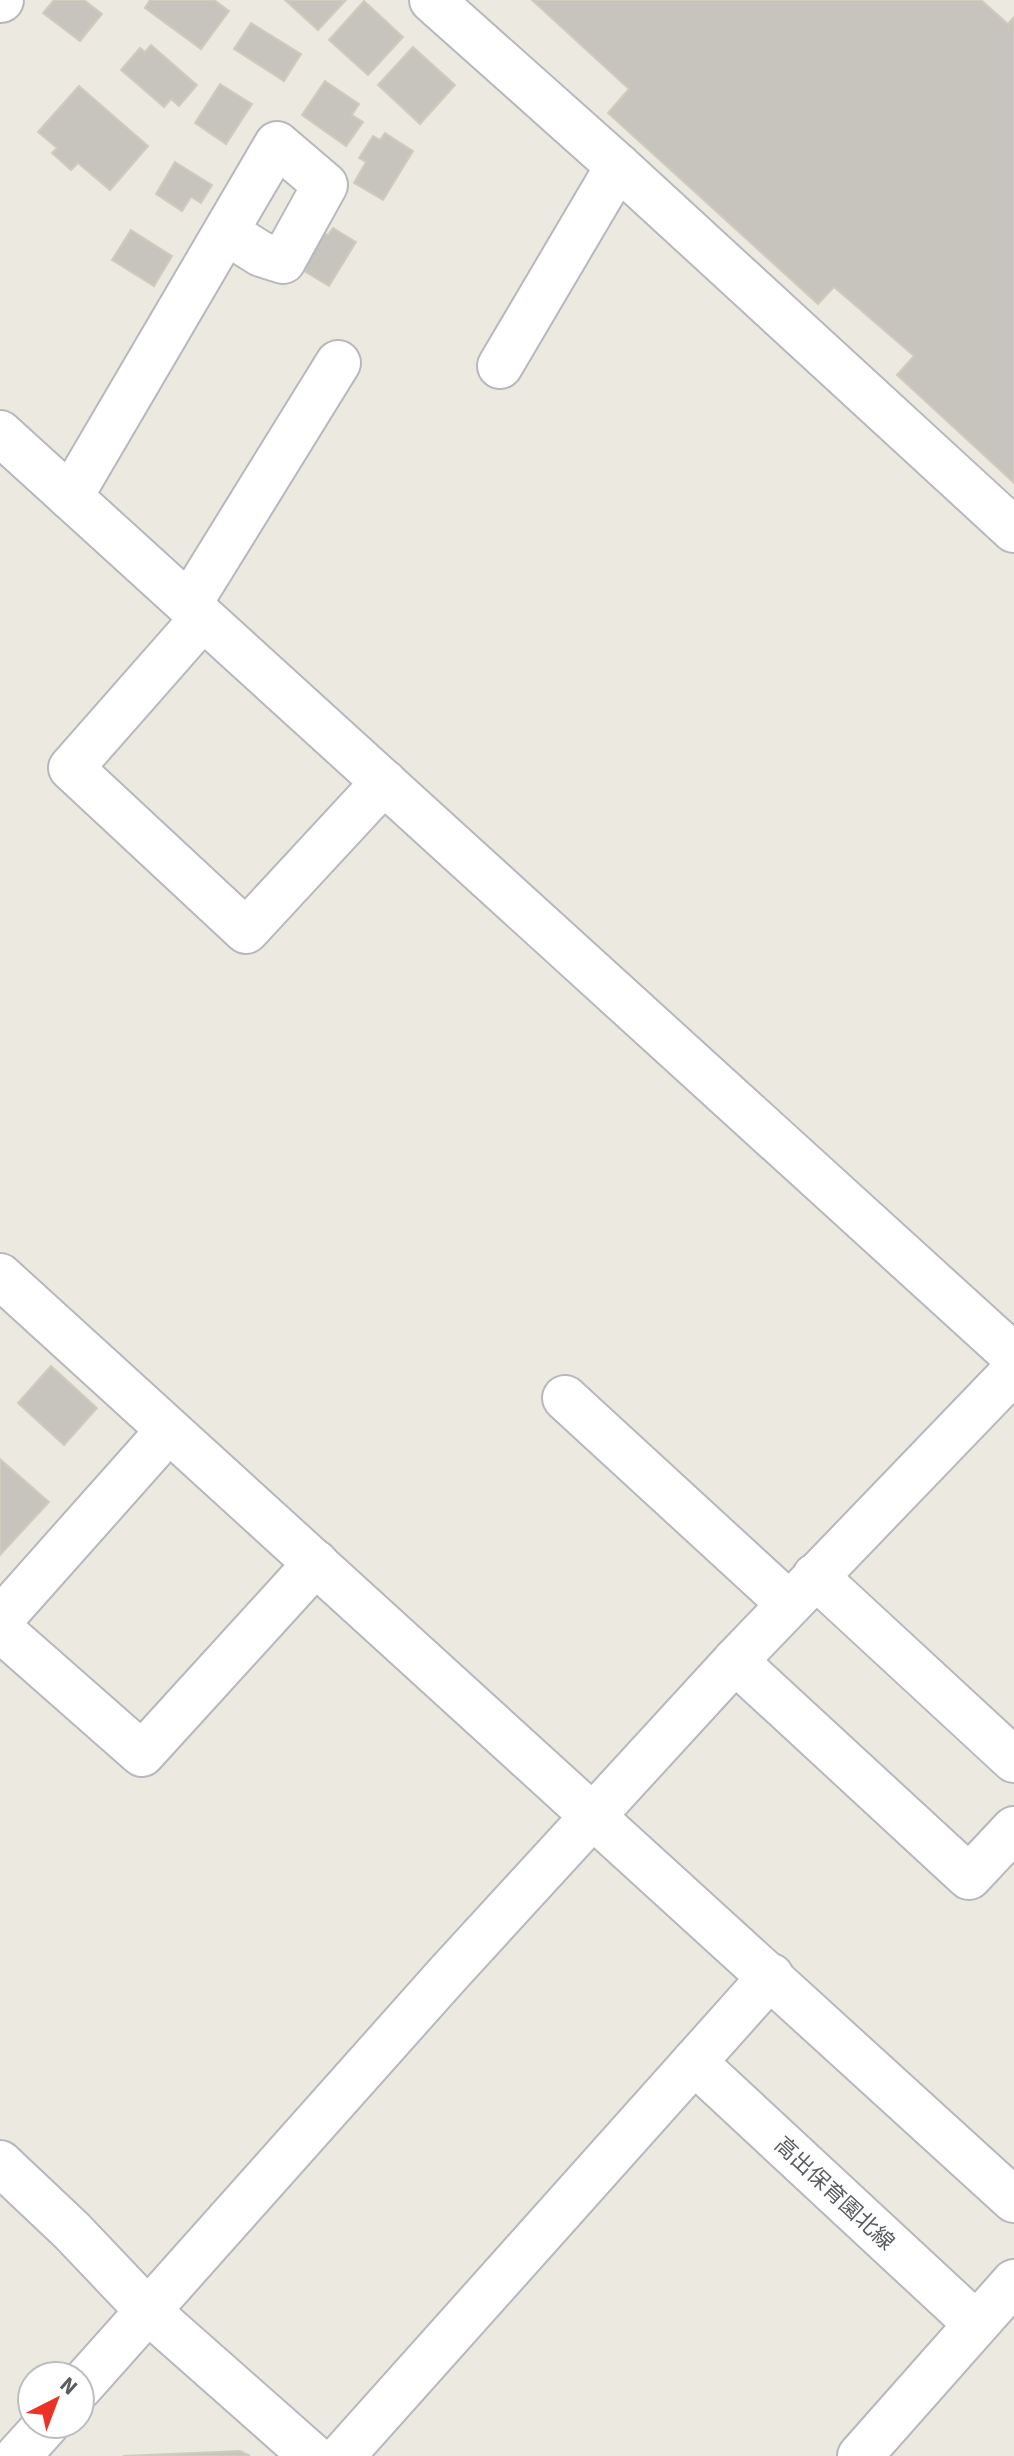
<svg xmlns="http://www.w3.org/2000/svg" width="1014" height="2456" viewBox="0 0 1014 2456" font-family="'Source Sans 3','Noto Sans JP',sans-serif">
<rect width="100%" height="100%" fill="#ece9e0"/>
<g fill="#c7c4bd" stroke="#d1cbbe" stroke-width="2">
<polygon points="54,0 84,0 102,14 80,41 43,13"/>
<polygon points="150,0 214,0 229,11 201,49 145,8"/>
<polygon points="285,0 346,0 318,30"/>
<polygon points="532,0 981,0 1008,24 1014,17 1014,483 897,375 914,356 834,287 818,304 608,113 629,89"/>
<polygon points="364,1 403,37 368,75 329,40"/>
<polygon points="251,23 301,54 284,81 234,49"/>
<polygon points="151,45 197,85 179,106 171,99 164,107 121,70 140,48 145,52"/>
<polygon points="413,47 455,85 420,124 378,85"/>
<polygon points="325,81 359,104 352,115 363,122 346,146 302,115"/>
<polygon points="220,84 252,104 226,144 195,123"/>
<polygon points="79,86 148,146 110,190 78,163 71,170 52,153 57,148 38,132"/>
<polygon points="385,133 413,151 383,200 354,183 366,162 359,158 373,136 380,140"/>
<polygon points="175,162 212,185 201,203 191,197 182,211 156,194"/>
<polygon points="333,228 356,242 329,286 299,268 322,232 328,235"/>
<polygon points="131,230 172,256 154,286 112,260"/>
<polygon points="51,1366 97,1408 64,1445 18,1403"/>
<polygon points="0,1459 49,1502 0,1555"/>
<polygon points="240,2451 250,2456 123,2456"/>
</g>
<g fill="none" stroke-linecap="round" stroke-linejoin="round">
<defs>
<g id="minor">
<polyline points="0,0 1,0"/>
<polyline points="432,0 618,166 1014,530"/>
<polyline points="500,366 618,166"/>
<polyline points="0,433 1014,1356"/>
<polyline points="70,497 277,144 325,185 283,261 261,254 226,232"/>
<polyline points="189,604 338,363"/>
<polyline points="202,619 71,768 246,931 384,782"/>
<polyline points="0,1276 1014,2200"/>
<polyline points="565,1398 788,1603"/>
<polyline points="815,1576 1014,1760"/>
<polyline points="0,1620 168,1431"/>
<polyline points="0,1629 142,1754 316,1563"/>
<polyline points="735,1661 969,1877 1014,1829"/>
<polyline points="694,2062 976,2324"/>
<polyline points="0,2163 72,2231 148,2311 312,2456"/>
<polyline points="80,2387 448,1974 735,1661 1014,1371"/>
<polyline points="18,2456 47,2424"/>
<polyline points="342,2456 771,1976"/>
<polyline points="860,2456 1014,2282"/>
</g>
</defs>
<use href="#minor" stroke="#b6b8bd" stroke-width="48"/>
<use href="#minor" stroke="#fff" stroke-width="44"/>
</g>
<g text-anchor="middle" stroke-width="7" stroke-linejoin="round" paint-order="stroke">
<g font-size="22" fill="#595d61" stroke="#fff">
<text transform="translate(835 2193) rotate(43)" y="8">高出保育園北線</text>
</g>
</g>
<g transform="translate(56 2400) rotate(42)"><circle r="38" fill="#ffffff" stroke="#bdbec0" stroke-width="2"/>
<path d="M0-6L14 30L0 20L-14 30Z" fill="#ec3126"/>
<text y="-12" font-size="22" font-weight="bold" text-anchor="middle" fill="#595d61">N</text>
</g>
</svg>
